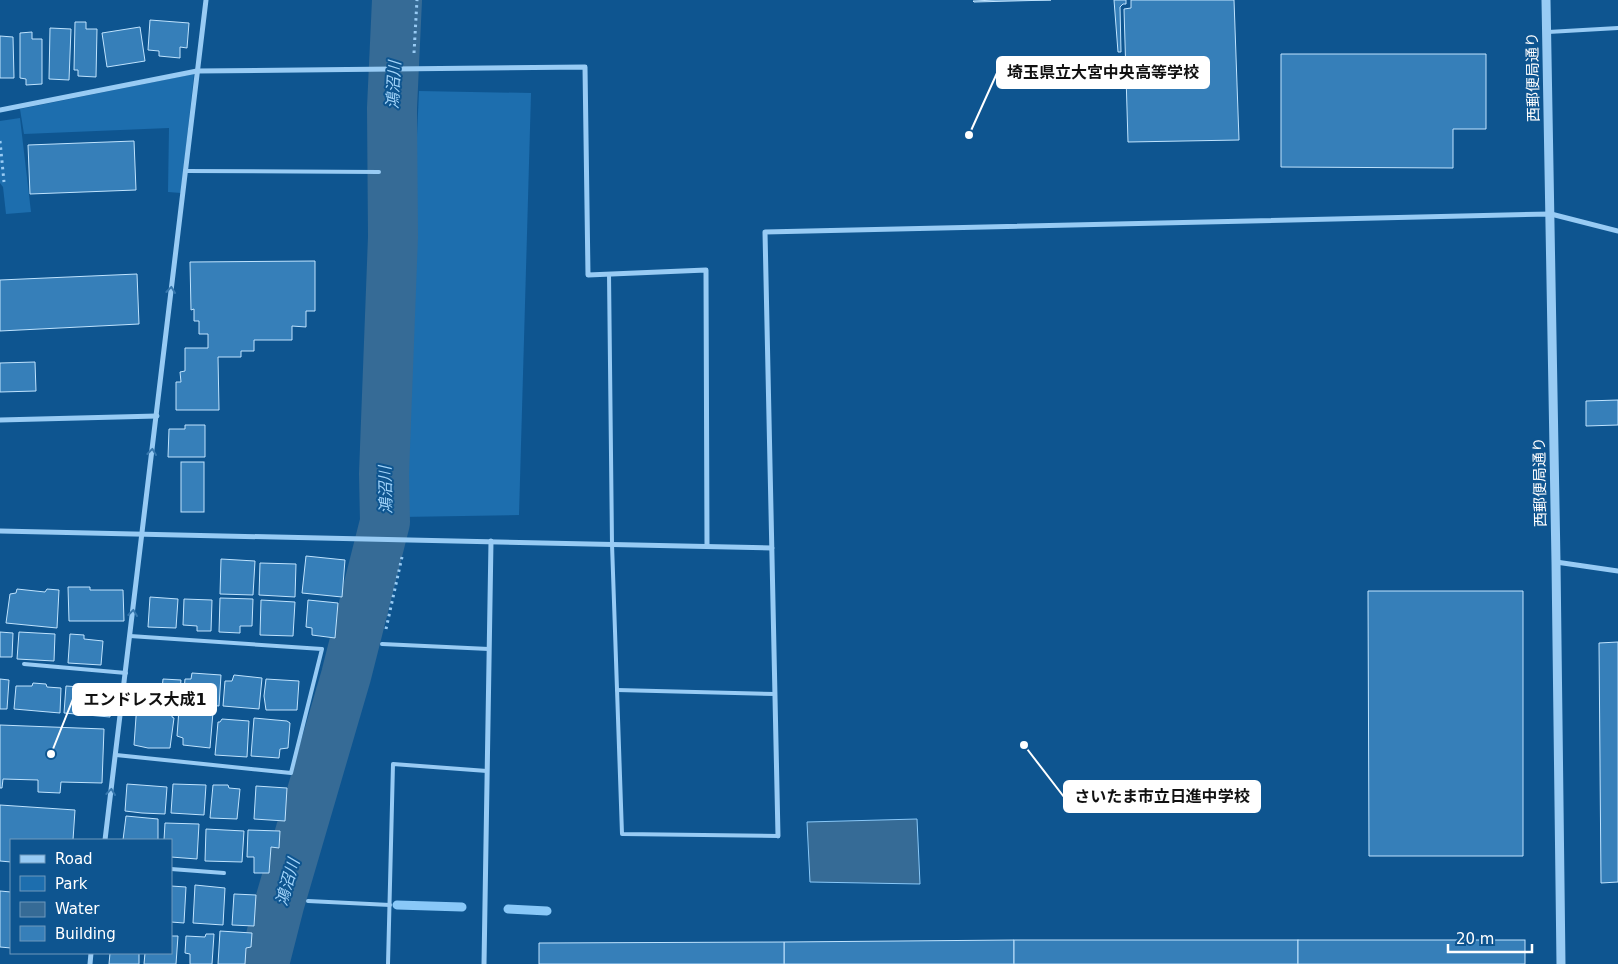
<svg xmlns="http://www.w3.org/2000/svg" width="1618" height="964" viewBox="0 0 1618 964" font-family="'DejaVu Sans','Noto Sans JP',sans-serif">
<rect width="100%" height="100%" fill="#0e5590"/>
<g fill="#1d6eae">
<polygon points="194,74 181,193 168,192 169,128 24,134 20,109"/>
<polygon points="419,91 531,93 519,515 400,517"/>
<polygon points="20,118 31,212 6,214 3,187 0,183 0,121"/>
</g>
<polygon fill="#366b96" stroke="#89c8f8" points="917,819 920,884 810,882 807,822"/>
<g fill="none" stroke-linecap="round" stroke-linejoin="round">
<g stroke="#89c8f8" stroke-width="9">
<polyline points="397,905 462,907"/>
<polyline points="508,909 547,911"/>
</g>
<polyline stroke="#366b96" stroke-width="50" points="264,964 279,905 346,676 385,522 384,474 393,237 392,108 397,0"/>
</g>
<g fill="#367fb9" stroke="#bfe3fe">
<polygon points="996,0 1051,0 974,2 973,1"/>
<polygon points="1114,0 1126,0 1126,4 1123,4 1120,7 1121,52 1118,52"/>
<polygon points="1131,0 1234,0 1239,140 1128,142 1124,9 1131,8"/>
<polygon points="150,20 189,23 187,48 180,47 180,58 159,56 159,51 148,50"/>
<polygon points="75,22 86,22 86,29 97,29 96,77 78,76 78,70 74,70"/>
<polygon points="140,27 145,61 107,67 102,33"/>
<polygon points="50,28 71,29 69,80 49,79"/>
<polygon points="32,32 32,39 42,39 42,84 26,85 26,79 20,78 20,33"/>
<polygon points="0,36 13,37 14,78 0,78"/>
<polygon points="1281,54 1486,54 1486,129 1453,129 1453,168 1281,167"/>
<polygon points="134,141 136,190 30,194 28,145"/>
<polygon points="315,261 315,311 306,311 306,327 292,326 292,340 254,340 254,351 241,351 241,357 218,357 219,410 176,410 176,382 181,382 180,372 185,371 185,348 208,348 208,334 199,334 199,321 194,321 194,309 191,310 190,262"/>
<polygon points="137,274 139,324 0,331 0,280"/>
<polygon points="35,362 36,391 0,392 0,363"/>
<polygon points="1618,400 1618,425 1586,426 1586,401"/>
<polygon points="185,425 205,425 205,457 168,457 169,429 185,429"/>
<rect x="181" y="462" width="23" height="50"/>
<polygon points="306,556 345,560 342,597 302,593"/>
<polygon points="221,559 255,561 253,595 220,594"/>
<polygon points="260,563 296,564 295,597 259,595"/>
<polygon points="68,587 90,587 90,590 123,590 124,621 69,621"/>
<polygon points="17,589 45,592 47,589 59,590 57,628 6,623 10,594 16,593"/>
<polygon points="1368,591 1523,591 1523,856 1369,856"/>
<polygon points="150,597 178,599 176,628 148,627"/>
<polygon points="220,598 253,599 252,626 240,626 240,633 219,632"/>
<polygon points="184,599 212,600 211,631 197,631 197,626 183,625"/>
<polygon points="261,600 295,602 293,636 260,635"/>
<polygon points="308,600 338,603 335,638 312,635 312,628 306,627"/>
<polygon points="0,632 13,633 12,657 0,657"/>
<polygon points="19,632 55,634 54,661 17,659"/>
<polygon points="70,634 84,635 84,639 103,641 101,665 68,663"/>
<polygon points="1618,642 1618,882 1601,883 1599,643"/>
<polygon points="192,673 221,675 219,706 183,703 185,679 191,679"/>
<polygon points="234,675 262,678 259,709 223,706 225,681 232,681"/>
<polygon points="0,679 9,680 7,709 0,709"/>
<polygon points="163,679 181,680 179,703 161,701"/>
<polygon points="266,679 299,681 297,710 266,710 264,696"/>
<polygon points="33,683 46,684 47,687 61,688 60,713 14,709 16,686 32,686"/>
<polygon points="66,686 111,689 110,717 64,713"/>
<polygon points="137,703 173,706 172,717 174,718 170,748 148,748 134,745"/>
<polygon points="179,709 213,712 210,748 183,745 183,738 177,736"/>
<polygon points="254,718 287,721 290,723 288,748 280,749 279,758 251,756"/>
<polygon points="222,719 249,721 247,757 215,755 218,722 220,722"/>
<polygon points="0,725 104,729 102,783 61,782 60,793 38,792 38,780 3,779 2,788 0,788"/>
<polygon points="127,784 167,787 165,814 142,813 125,811"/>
<polygon points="173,784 206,785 204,815 171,813"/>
<polygon points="213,785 228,785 229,788 240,789 237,819 210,818"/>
<polygon points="256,786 287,788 285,821 254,819"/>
<polygon points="0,805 75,810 73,840 11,840 11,862 0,861"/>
<polygon points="126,816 158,819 158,840 123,840"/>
<polygon points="165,823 199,824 197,859 171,857 171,840 164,840"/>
<polygon points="206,829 244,831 242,862 205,861"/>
<polygon points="248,830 280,831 279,848 271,847 269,873 254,873 254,857 247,857"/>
<polygon points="195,885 225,888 223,925 193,923"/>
<polygon points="171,886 186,887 184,923 171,922"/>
<polygon points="0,891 11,892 11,948 0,947"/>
<polygon points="234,894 256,895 254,926 232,925"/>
<polygon points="220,931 252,933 251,947 246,948 245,964 218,964"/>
<polygon points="206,934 214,934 212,964 190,964 190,954 185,953 186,936 205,937"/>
<polygon points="171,936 178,936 176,964 144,964 145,953 171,953"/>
<polygon points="1014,940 1014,964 784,964 784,942"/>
<rect x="1014" y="940" width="284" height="24"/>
<rect x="1298" y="940" width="227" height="24"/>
<polygon points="784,942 784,964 539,964 539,943"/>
<polygon points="110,953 139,953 139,964 109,964"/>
</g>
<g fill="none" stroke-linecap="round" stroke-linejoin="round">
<g stroke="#98cbf4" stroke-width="3" stroke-dasharray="2.5 4" stroke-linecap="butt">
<polyline points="414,53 417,0"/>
<polyline points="0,141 4,182"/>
<polyline points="386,629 402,557"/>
</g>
<g stroke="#98cbf4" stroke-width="4">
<polyline points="1548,32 1618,28"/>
<polyline points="185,171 379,172"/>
<polyline points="609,274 612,544 622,834 778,836"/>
<polyline points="382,644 489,649"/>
<polyline points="24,664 126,673"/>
<polyline points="617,690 775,694"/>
<polyline points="116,755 291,773 322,649 130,636"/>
<polyline points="171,869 224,873"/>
<polyline points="308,901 390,905"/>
<polyline points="388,964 393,764 487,771"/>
</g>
<g stroke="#98cbf4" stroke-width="5">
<polyline points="0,110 197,71 585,67 588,275 706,270 707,546"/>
<polyline points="0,420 157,416"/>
<polyline points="0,531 772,548"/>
<polyline points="1556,562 1618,571"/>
<polyline points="778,836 765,232 1551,214 1618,231"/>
<polyline points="105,840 206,0"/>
<polyline points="90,964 91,953"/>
<polyline points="484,964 491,541"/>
</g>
<polyline stroke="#98cbf4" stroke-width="9" points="1546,0 1556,562 1561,964"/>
</g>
<defs><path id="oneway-chevron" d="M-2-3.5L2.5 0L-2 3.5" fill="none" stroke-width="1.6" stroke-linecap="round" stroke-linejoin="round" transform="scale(1.25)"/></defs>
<g stroke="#3778ae">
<use href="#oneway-chevron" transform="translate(171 290) rotate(-83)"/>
<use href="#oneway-chevron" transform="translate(152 452) rotate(-83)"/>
<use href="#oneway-chevron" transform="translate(133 613) rotate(-83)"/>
<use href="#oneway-chevron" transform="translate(111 792) rotate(-83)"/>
</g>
<g text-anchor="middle" stroke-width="4" stroke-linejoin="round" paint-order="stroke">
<g font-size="15" fill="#fff" stroke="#0e5590">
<text transform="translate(1533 77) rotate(-91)" y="5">西郵便局通り</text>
<text transform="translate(1540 482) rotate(-91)" y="5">西郵便局通り</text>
</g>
<g font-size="16" font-style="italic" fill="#a3d5fb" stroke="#0e5590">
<text transform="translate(393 85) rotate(-87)" y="6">鴻沼川</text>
<text transform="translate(385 490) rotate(-91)" y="6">鴻沼川</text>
<text transform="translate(287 882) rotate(-74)" y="6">鴻沼川</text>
</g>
</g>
<path fill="none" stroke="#fff" stroke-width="2" d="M969 135L997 73M51 754L73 699M1024 745L1064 797"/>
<g fill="#fff" stroke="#0e5590" stroke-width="2">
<circle cx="969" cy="135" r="5"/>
<circle cx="51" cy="754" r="5"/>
<circle cx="1024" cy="745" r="5"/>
</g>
<g fill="#fff" stroke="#fff" stroke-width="2">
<rect x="997" y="57" width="212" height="31" rx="5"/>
<rect x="73" y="684" width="143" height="31" rx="5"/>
<rect x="1064" y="781" width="196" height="31" rx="5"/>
</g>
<g font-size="16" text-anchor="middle" font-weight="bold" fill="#111">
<text x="1103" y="78">埼玉県立大宮中央高等学校</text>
<text x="145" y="705">エンドレス大成1</text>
<text x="1162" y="802">さいたま市立日進中学校</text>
</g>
<rect x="10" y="839" width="162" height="115" fill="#0e5590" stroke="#6e99bc"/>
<rect x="20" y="855" width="25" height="8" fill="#98cbf4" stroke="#6e99bc"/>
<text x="55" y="864" font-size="15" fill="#ffffff">Road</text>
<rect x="20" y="876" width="25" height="15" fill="#1d6eae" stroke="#6e99bc"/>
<text x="55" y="889" font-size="15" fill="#ffffff">Park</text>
<rect x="20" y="902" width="25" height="15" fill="#366b96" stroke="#6e99bc"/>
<text x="55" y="914" font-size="15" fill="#ffffff">Water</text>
<rect x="20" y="926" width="25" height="15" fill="#367fb9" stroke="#6e99bc"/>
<text x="55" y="939" font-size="15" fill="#ffffff">Building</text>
<path d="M1448 944v8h84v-8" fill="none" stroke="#ffffff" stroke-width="2.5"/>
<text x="1456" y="944" font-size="15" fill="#ffffff" stroke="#0e5590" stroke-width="4" paint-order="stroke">20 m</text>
</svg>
